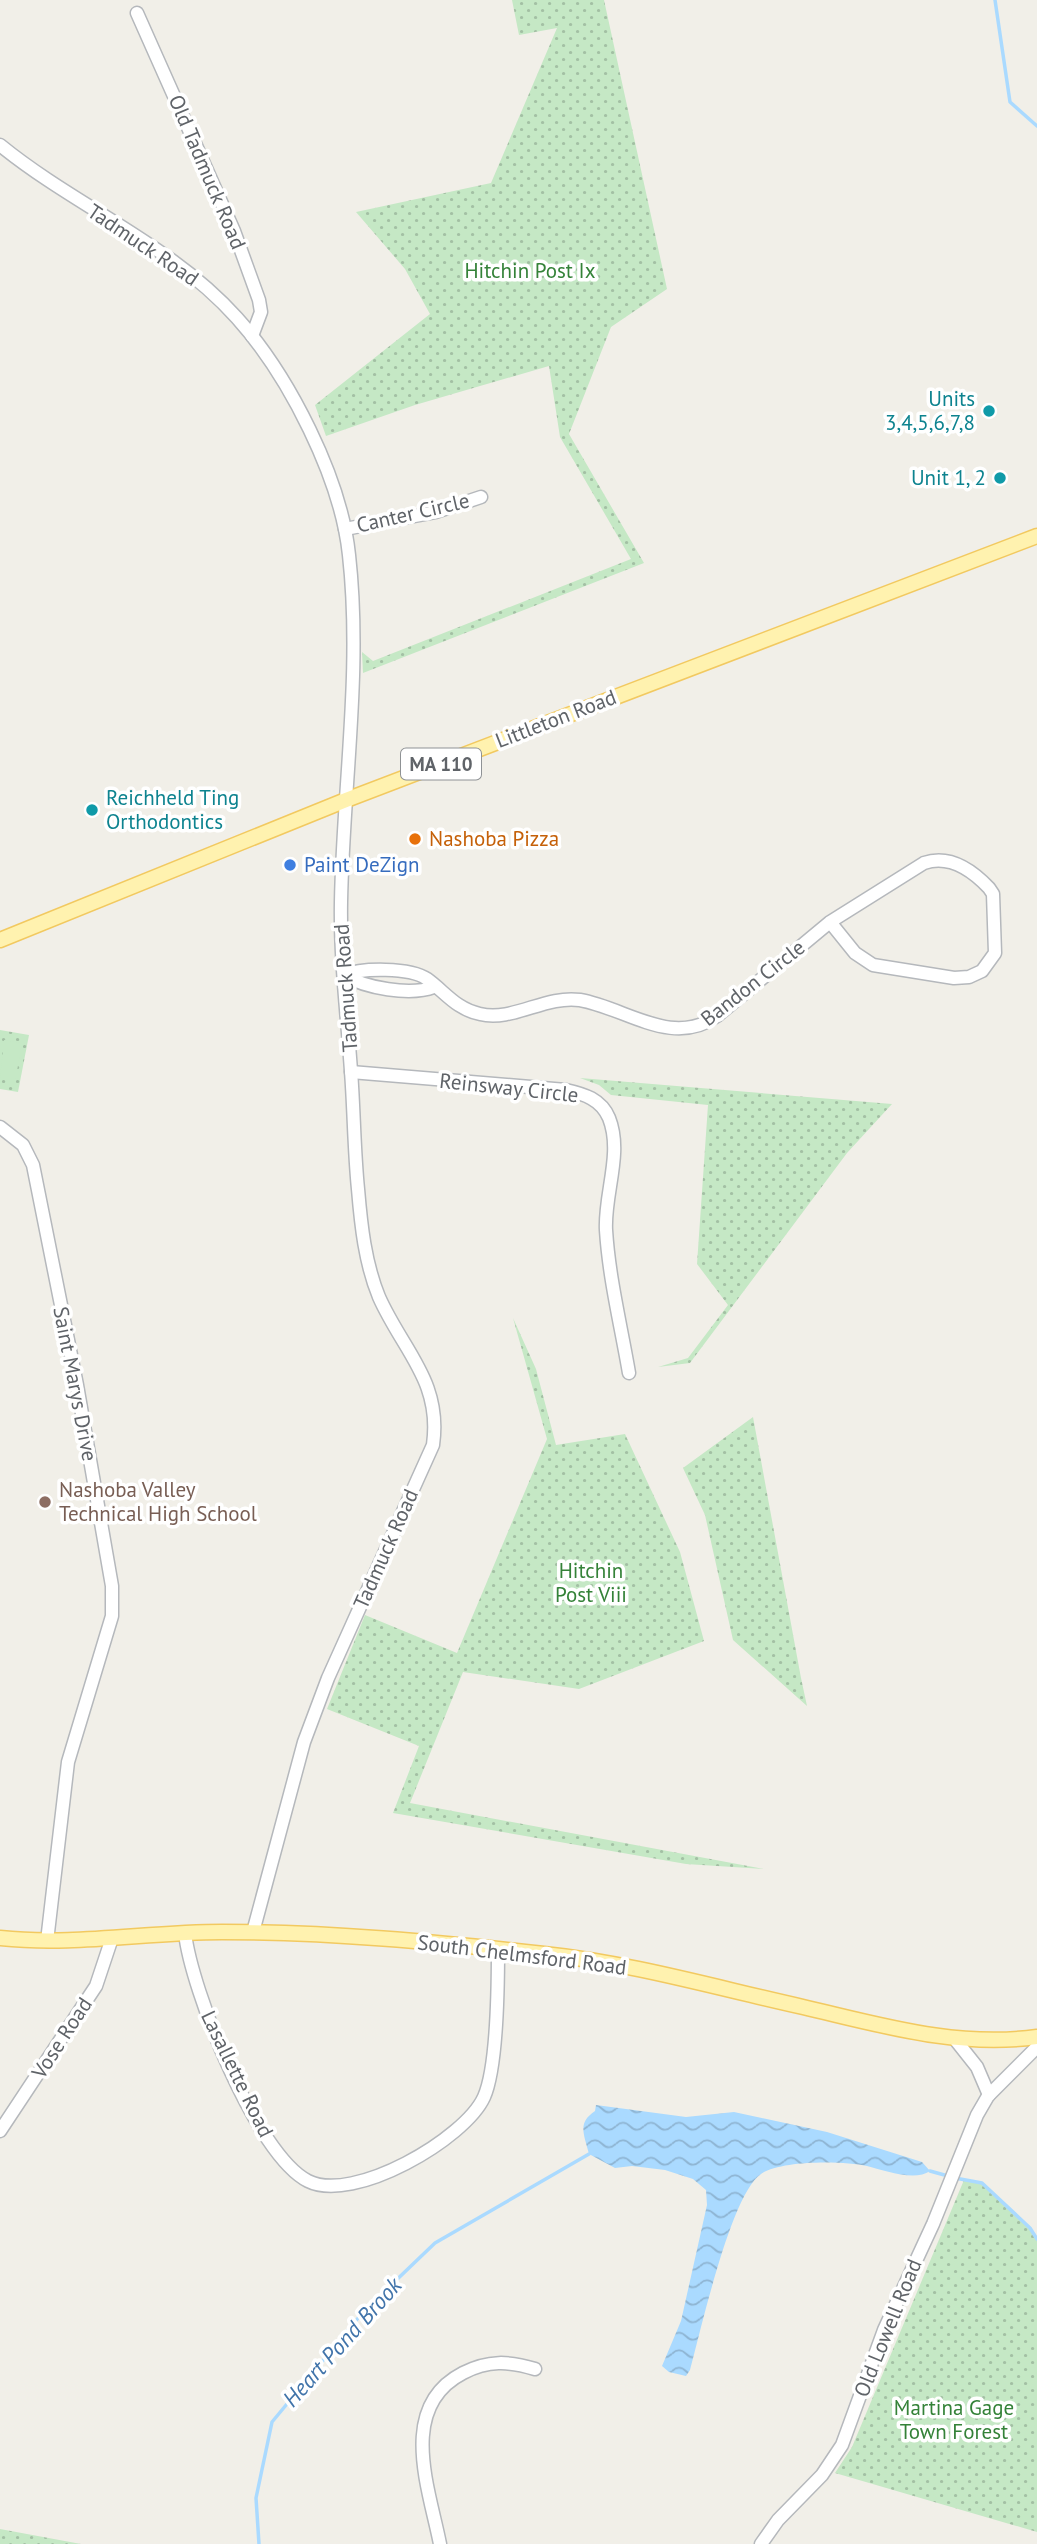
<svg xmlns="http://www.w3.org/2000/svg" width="1037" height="2544" viewBox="0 0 1037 2544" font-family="'PT Sans',sans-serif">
<defs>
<pattern id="park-dots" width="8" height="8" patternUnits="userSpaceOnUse" patternTransform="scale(1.75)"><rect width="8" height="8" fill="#c5e8c5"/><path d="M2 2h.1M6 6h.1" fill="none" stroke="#a3c0a4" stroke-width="1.8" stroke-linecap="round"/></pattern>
<pattern id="water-waves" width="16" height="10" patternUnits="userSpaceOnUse" patternTransform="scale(1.75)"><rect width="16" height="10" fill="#aadaff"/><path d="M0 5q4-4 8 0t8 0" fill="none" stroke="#8eb4d2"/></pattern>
</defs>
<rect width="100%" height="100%" fill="#f1efe8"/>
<g fill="url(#park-dots)">
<polygon points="512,0 604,0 667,289 611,327 569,434 644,563 363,673 362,652 373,661 631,559 560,437 549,366 415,405 326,436 315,405 430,314 405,269 356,212 491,183 557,28 519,35"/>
<polygon points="0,1030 29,1035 18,1092 0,1089"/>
<polygon points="580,1078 892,1104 847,1153 690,1363 658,1367 688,1358 728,1305 697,1264 708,1105 611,1095 599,1085"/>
<polygon points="513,1318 536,1369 556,1445 625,1434 680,1552 704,1641 579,1689 463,1672 410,1803 764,1869 686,1864 393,1813 419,1746 327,1709 365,1615 457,1653 547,1439"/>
<polygon points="753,1417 801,1678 807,1706 733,1640 705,1515 683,1468"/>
<polygon points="964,2180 982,2183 1030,2227 1037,2239 1037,2532 835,2473 852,2447"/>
<polygon points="0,2529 81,2544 0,2544"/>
</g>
<polygon fill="#c5e8c5" points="4,1040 22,1043 15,1082 0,1079"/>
<path fill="url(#water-waves)" d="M 596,2105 L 686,2117 L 734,2112 L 827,2132 L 922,2162 L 930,2171 C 915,2182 883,2170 867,2166 C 843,2161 782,2160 761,2174 C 731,2194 701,2330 690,2370 L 686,2376 L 669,2372 L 662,2366 L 681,2321 L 707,2205 L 706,2190 L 693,2179 L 665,2170 L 632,2166 L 615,2168 L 589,2154 C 584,2134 577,2123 595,2111 Z"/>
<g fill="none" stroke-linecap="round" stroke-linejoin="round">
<g stroke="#aadaff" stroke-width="3.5">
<polyline points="995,0 1010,102 1037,126"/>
<polyline points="930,2171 948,2176"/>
<polyline points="955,2178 982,2183 1030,2228 1037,2239"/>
<polyline points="259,2544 256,2498 272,2422 364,2311 435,2243 589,2154"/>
</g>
<defs>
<g id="minor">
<polyline points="137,13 234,231 259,300 261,312 252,336"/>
<path d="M 0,145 C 76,207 171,244 237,318 C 289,376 341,478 349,555 C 362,671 343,786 341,902 C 340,958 347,1014 351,1071 C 354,1110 354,1149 358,1189 C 361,1225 365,1263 379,1297 C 403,1351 442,1381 433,1445 L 328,1678 L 304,1742 L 253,1932"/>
<polyline points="345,529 436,512 481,497"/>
<path d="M 344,975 C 361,968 410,967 427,979 C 445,992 456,1009 480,1014 C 513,1022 545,995 580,1000 C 626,1008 672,1048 717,1016 L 830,922 L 924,863 C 950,854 972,870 989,888 L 993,894 L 995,953 L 982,971 L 969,977 L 954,978 L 873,965 L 855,953 L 830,922"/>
<path d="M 344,975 C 365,988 410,996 434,987"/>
<path d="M 351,1072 L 566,1090 C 584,1094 601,1099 609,1118 C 623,1153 604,1194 606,1230 C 609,1278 621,1326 629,1373"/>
<polyline points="0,1127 23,1145 33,1165 77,1385 112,1586 112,1616 68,1762 47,1941"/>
<path d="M 185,1933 C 191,1989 256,2155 308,2181 C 353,2204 465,2139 484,2097 C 497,2068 498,1983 498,1949"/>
<polyline points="954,2038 977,2067 989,2095"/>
<polyline points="0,2131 96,1986 112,1938"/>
<path d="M 440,2544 C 429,2488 397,2407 463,2373 C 488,2360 509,2361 535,2369"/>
<polyline points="761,2544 778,2520 822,2475 842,2445 884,2330 933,2224 977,2115 988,2096 1037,2047"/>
</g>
<g id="major">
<polyline points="0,940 346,800 1037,536"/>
<path d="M 0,1938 C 74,1946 147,1932 222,1932 C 329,1932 437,1942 544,1954 C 631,1963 717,1988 803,2007 C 881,2025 956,2048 1037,2037"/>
</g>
</defs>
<use href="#minor" stroke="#b5b8bc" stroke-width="15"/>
<use href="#major" stroke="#f2c960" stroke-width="17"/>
<use href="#minor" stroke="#fff" stroke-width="12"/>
<use href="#major" stroke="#fff2af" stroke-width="14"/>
</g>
<g fill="#0f9aa8" stroke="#fff" stroke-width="2.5">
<circle cx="989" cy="411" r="7"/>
<circle cx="1000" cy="478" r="7"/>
<circle cx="92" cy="810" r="7"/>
</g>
<circle fill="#e8710a" stroke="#fff" stroke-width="2.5" cx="415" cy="839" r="7"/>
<circle fill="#3f7fe0" stroke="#fff" stroke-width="2.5" cx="290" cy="865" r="7"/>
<circle fill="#8d6e63" stroke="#fff" stroke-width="2.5" cx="45" cy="1502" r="7"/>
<g text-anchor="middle" stroke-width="7" stroke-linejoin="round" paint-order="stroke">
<rect fill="#fff" stroke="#8f9295" stroke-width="2" x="401" y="748.5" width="80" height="31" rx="5"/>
<g font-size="19" font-weight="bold" fill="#5f6368">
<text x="441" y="771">MA 110</text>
</g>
<g font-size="21" fill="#5f6368" stroke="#fff">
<text transform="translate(207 172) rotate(67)" y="7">Old Tadmuck Road</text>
<text transform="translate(143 245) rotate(34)" y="7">Tadmuck Road</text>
<text transform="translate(413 513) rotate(-13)" y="7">Canter Circle</text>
<text transform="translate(556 719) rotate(-21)" y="7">Littleton Road</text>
<text transform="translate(753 983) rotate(-38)" y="7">Bandon Circle</text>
<text transform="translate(346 988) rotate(-94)" y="7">Tadmuck Road</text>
<text transform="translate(509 1088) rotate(6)" y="7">Reinsway Circle</text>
<text transform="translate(75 1384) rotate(79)" y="7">Saint Marys Drive</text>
<text transform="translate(386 1549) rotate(-66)" y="7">Tadmuck Road</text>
<text transform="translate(522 1955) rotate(7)" y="7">South Chelmsford Road</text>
<text transform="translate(62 2038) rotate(-57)" y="7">Vose Road</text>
<text transform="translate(237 2074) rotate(64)" y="7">Lasallette Road</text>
<text transform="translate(888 2328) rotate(-68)" y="7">Old Lowell Road</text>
</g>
<g font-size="21" fill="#348238" stroke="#fff">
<text x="530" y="278">Hitchin Post Ix</text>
<text x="591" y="1578">Hitchin<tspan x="591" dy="24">Post Viii</tspan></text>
<text x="954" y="2415">Martina Gage<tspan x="954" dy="24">Town Forest</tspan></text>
</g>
<g font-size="21" fill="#0d838f" stroke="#fff" text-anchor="end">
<text x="975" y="406">Units<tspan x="975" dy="24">3,4,5,6,7,8</tspan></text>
<text x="986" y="485">Unit 1, 2</text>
<text x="106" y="805" text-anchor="start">Reichheld Ting<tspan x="106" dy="24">Orthodontics</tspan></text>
</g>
<g font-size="21" fill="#c56008" stroke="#fff" text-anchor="start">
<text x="429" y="846">Nashoba Pizza</text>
</g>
<g font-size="21" fill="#366cbe" stroke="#fff" text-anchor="start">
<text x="304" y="872">Paint DeZign</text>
</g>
<g font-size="21" fill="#785e54" stroke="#fff" text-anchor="start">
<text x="59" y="1497">Nashoba Valley<tspan x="59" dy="24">Technical High School</tspan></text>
</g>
<g font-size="23" font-style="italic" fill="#4174aa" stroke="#fff">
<text transform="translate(342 2342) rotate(-48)" y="8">Heart Pond Brook</text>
</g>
</g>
</svg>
